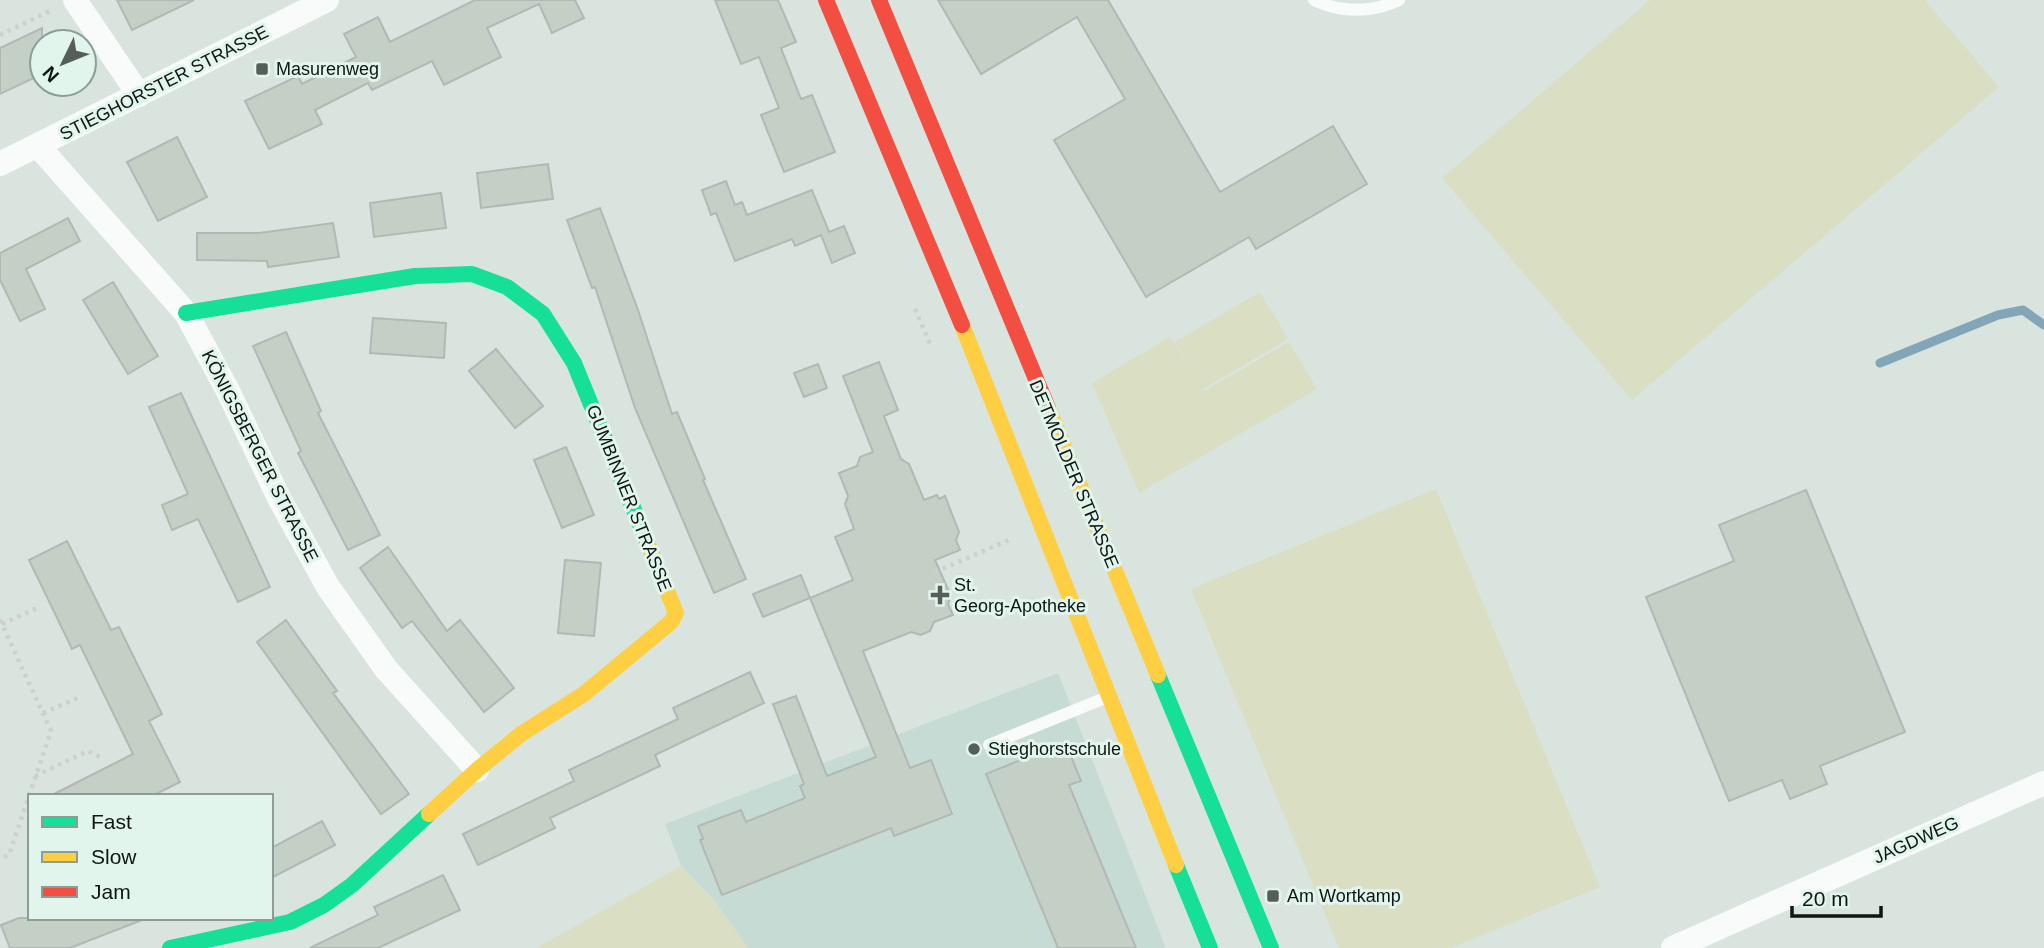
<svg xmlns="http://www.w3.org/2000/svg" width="2044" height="948" viewBox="0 0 2044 948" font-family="Arial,sans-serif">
<rect width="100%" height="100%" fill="#d9e4df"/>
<polygon fill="#c6dbd3" points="1058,673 1166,948 748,948 714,900 681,866 665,824"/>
<g fill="#dadec2">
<polygon points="1650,0 1925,0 1999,87 1632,400 1442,178"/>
<polygon points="1260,292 1288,339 1203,389 1204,391 1289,342 1317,389 1139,493 1092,383 1170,337 1192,371 1175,342"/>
<polygon points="1436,489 1600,887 1451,948 1339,948 1191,589"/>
<polygon points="681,866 714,900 748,948 537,948"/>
</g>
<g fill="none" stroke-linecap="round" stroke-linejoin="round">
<polyline stroke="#82a6b8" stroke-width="9" points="1880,363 1998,315 2023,310 2044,325"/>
</g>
<g fill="#c4cfc5" stroke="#b2b9b5" stroke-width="2">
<polygon points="117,0 194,0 132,30"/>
<polygon points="475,0 575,0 584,18 552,33 539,4 487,28 501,57 444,85 432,61 372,90 368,83 315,110 322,124 269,149 245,101 298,76 302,84 356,57 344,34 378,17 390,42"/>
<polygon points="715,0 778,0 796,42 781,48 801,99 812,95 835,152 784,172 761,115 779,108 759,57 741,64"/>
<polygon points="938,0 1108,0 1220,192 1333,126 1367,184 1256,249 1249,237 1146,297 1054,140 1125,99 1077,17 981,74"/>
<polygon points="42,28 42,74 0,94 0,48"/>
<polygon points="177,137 207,197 158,221 127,162"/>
<polygon points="548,164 553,199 481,208 477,173"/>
<polygon points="726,181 735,205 742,202 747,215 812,190 829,232 844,226 855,253 832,263 821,235 795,246 792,239 735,261 716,213 711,215 702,190"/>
<polygon points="441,193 446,228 374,237 370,203"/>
<polygon points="600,208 638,310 672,414 677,412 705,479 703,480 746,579 714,593 635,408 595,287 592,288 567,220"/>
<polygon points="68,218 80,241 26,269 45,309 20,321 0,280 0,253"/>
<polygon points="333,223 339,257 268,267 267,261 197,260 197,233 259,233"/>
<polygon points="113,282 158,356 128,374 83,300"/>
<polygon points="373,318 446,323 444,358 370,353"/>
<polygon points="286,332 321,411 318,413 380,535 348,550 298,453 301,451 253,346"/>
<polygon points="496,349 543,406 515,428 469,371"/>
<polygon points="879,362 898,410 884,416 901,459 909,464 924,500 937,495 939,499 945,496 959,532 956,540 960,550 935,560 951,596 948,604 953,615 934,622 930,631 921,635 911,632 863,651 910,768 931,760 952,814 894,836 891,828 722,895 700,840 703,839 698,826 741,810 746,822 805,798 800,786 804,784 773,704 796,696 827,776 876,757 810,598 853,580 835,537 854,529 845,504 848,496 839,473 857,466 860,457 873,452 843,376"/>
<polygon points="818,364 827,388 804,397 794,373"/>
<polygon points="181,393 270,587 238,602 198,519 172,530 162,505 188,494 149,407"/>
<polygon points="566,447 594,515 562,528 534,460"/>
<polygon points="1806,490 1905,732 1820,766 1827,784 1790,799 1782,780 1729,801 1646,597 1734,561 1719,525"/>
<polygon points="67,541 111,630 119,627 162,714 149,721 180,782 152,796 50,796 133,754 80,645 72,649 29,560"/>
<polygon points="388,547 447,631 460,620 514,688 484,712 412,621 402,628 360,568"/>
<polygon points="565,560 601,563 594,636 558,633"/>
<polygon points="801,575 810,598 763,617 753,594"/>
<polygon points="286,620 337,691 333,693 409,794 381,814 257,642"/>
<polygon points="750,672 764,703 655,755 660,766 550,818 555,828 478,865 463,834 574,781 569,770 678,719 673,708"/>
<polygon points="1065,742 1081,781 1069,785 1136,948 1058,948 986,774"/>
<polygon points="322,821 335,845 271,878 271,848"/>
<polygon points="443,875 460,910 378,948 310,948 378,915 374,907"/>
<polygon points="19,918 142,918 142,920 70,948 10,948 1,925"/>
</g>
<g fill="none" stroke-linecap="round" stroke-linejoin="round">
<g stroke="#cdd0cf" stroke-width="4.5" stroke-dasharray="3.5 5" stroke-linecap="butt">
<polyline points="0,35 52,10"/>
<polyline points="915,309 931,346"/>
<polyline points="935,572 1011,539"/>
<polyline points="0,620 51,731 9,855 0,859"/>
<polyline points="2,624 37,608"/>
<polyline points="43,713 80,697"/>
<polyline points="35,776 88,751 102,758"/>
</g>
<g stroke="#f9fbfa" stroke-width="12">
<path d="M 1314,0 C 1341,13 1372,13 1399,0"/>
<polyline points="989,745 1105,698"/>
</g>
<g stroke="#f9fbfa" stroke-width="24">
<polyline points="75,0 139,95"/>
<polyline points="38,146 186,313 228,391 279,498 328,587 386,669 477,770"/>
<polyline points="0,164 327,0"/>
<polyline points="1673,948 2044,783"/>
</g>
<g stroke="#16e098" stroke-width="16">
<polyline points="186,313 415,276 472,274 507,287 543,314 574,363 648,544"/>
<polyline points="1158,675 1271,948"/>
<polyline points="1176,865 1210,948"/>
<polyline points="170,948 290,922 324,905 352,885 429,814"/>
</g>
<g stroke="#ffcf43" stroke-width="16">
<polyline points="962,325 1176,865"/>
<polyline points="1048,408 1158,675"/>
<polyline points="429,814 477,770 521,734 584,694 671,622 676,613 648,544"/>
</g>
<g stroke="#f24e42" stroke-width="16">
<polyline points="826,0 962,325"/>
<polyline points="879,0 1048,408"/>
</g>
</g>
<g fill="#565e5a" stroke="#e1f5ed" stroke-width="2.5">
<rect x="255" y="62" width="14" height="14" rx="3.5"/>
<path d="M936.5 584.5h7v7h7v7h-7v7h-7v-7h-7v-7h7z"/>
<circle cx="974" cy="749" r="7"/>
<rect x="1266" y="889" width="14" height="14" rx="3.5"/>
</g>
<g text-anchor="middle" stroke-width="6" stroke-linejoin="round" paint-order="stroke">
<g font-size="18" fill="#0f1613" stroke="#e1f5ed" text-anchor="start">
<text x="276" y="75">Masurenweg</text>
<text x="954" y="591">St.<tspan x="954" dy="21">Georg-Apotheke</tspan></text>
<text x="988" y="755">Stieghorstschule</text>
<text x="1287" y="902">Am Wortkamp</text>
</g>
<g font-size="18" fill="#0f1613" stroke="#e1f5ed">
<text transform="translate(164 83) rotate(-27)" y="6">STIEGHORSTER STRASSE</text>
<text transform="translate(260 456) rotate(63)" y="6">KÖNIGSBERGER STRASSE</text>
<text transform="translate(1074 474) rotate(67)" y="6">DETMOLDER STRASSE</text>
<text transform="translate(629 498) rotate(68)" y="6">GUMBINNER STRASSE</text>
<text transform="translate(1916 840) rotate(-24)" y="6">JAGDWEG</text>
</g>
</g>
<rect x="28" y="794" width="245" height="126" fill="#e1f5ed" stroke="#8d9c96" stroke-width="2"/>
<rect x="42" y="817" width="35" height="10" fill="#16e098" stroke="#8d9c96" stroke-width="2"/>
<text x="91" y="829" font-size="21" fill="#0f1613">Fast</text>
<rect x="42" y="852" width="35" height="10" fill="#ffcf43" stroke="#8d9c96" stroke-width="2"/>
<text x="91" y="864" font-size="21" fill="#0f1613">Slow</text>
<rect x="42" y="887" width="35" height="10" fill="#f24e42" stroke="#8d9c96" stroke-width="2"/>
<text x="91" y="899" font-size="21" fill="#0f1613">Jam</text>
<g transform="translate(63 63) rotate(227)"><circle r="33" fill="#e1f5ed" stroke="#8d9c96" stroke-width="2"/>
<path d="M0-5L12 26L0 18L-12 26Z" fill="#565e5a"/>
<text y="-10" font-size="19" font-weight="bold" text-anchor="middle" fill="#0f1613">N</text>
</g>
<path d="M1792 906v10h89v-10" fill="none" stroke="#0f1613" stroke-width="3.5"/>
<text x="1802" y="906" font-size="21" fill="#0f1613" stroke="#e1f5ed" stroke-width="5" paint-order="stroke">20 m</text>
</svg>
